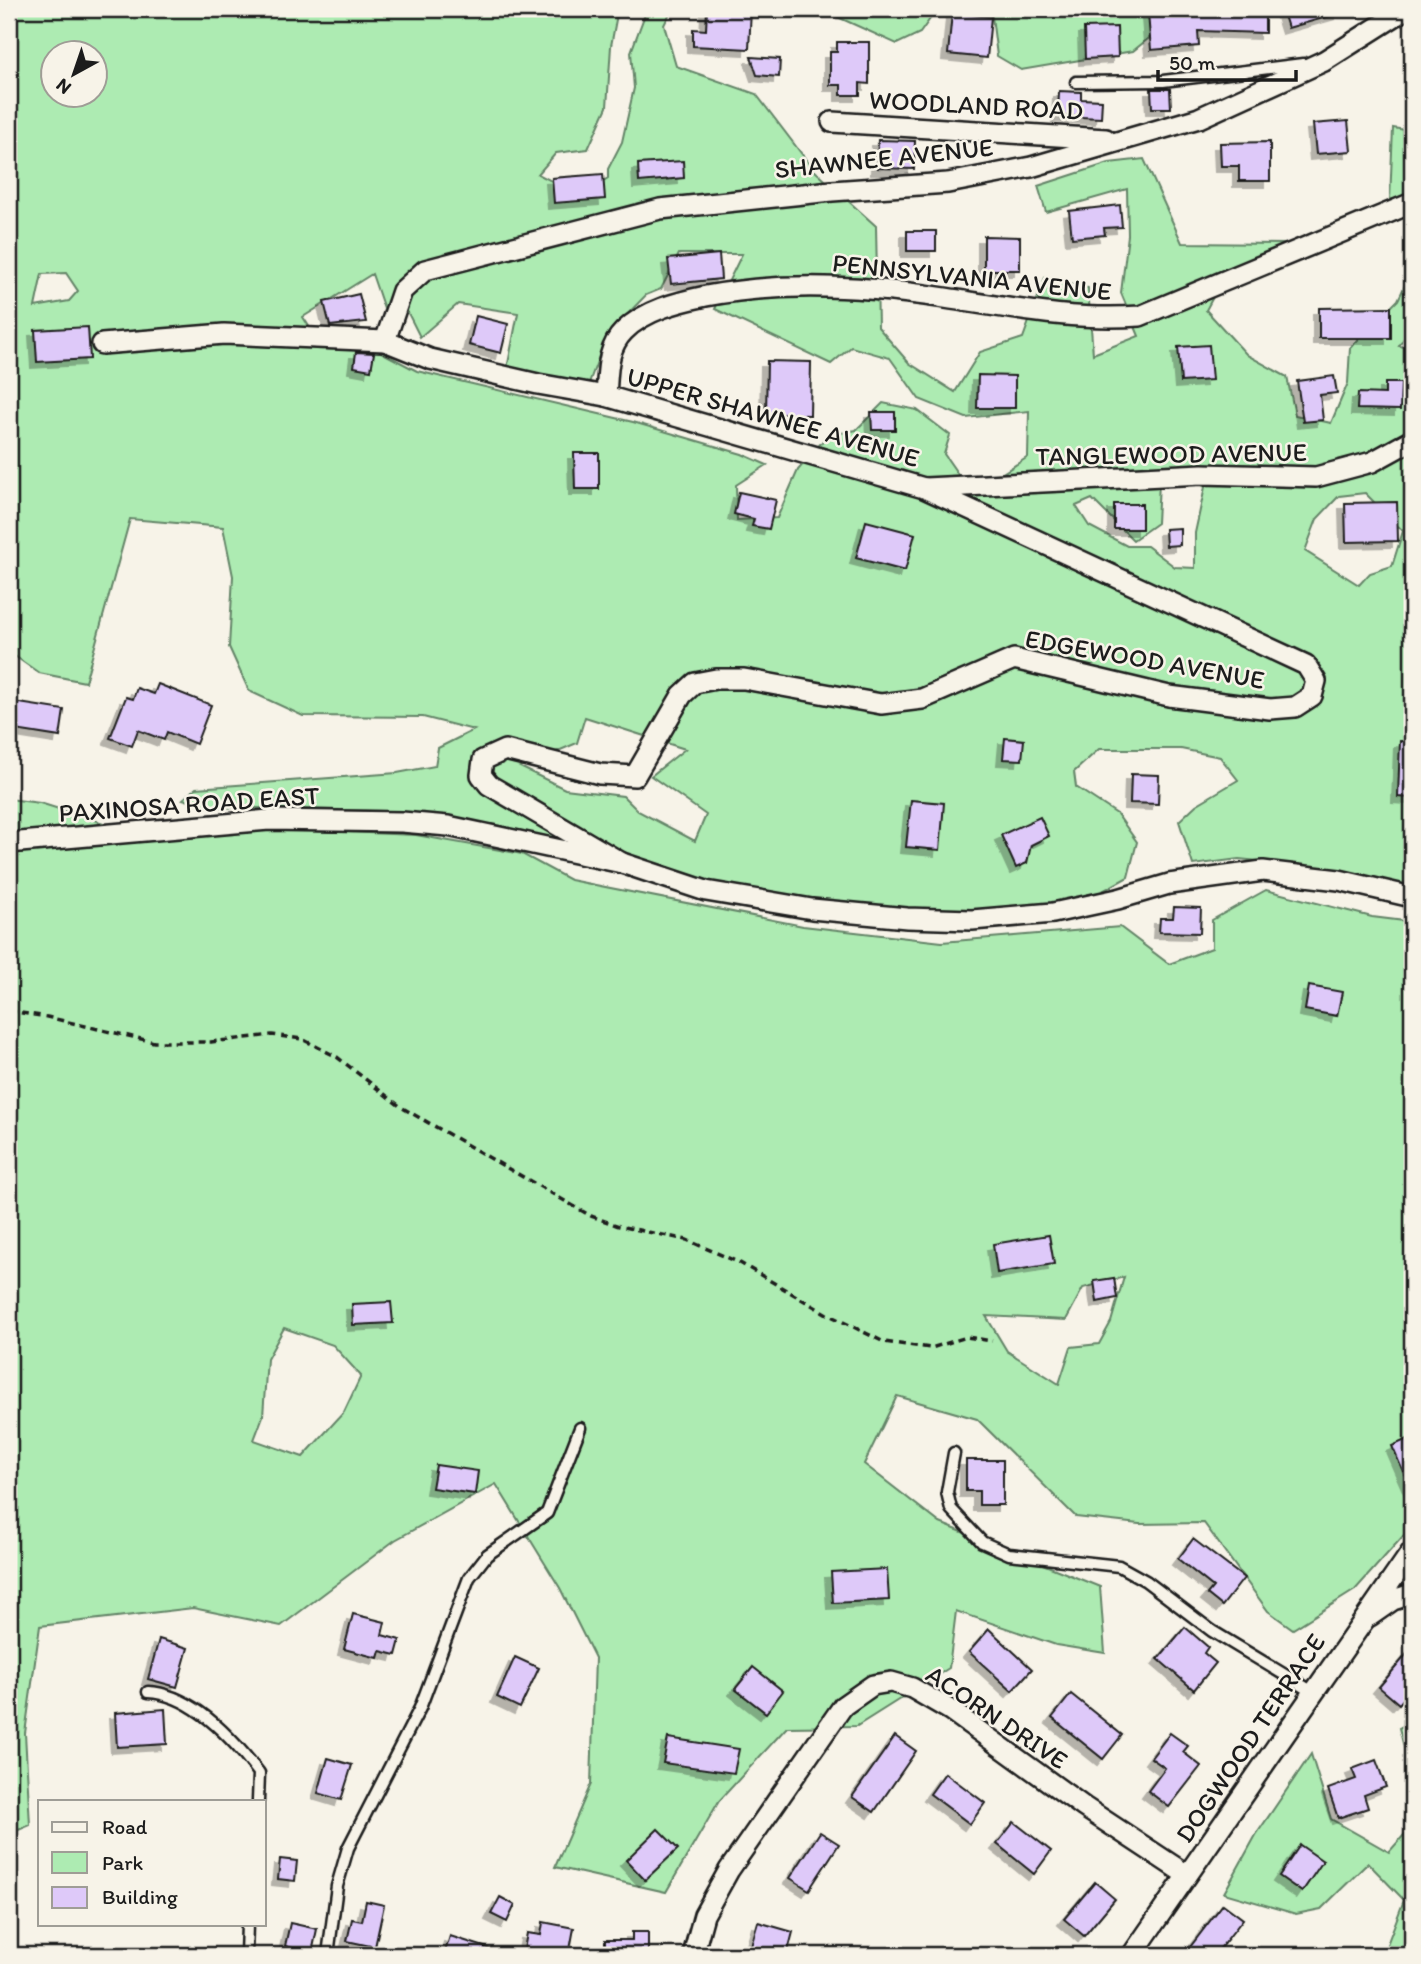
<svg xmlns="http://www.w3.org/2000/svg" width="1421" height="1964" viewBox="0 0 1421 1964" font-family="Itim,sans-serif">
<defs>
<filter id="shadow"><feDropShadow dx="-6" dy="6" stdDeviation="0" flood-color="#0004"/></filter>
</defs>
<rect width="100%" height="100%" fill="#f7f3e8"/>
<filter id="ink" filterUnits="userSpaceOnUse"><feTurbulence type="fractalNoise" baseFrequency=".0143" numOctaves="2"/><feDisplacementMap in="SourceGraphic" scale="14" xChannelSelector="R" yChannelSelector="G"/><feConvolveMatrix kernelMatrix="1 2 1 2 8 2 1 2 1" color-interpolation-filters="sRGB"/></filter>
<g filter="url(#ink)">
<g fill="#adebb2" stroke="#648467" stroke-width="2" fill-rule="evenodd">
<path d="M 9,9 L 618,9 L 611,46 L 607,107 L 588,149 L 556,153 L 538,174 C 567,189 579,199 608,178 L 608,169 L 622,142 L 634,88 L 631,52 L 647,9 L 672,9 L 664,25 L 676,66 L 756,94 L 814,170 L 876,226 L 878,327 L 909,363 L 955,392 L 980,352 L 1023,338 L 1045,278 L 1088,288 L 1093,354 L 1139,336 L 1121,293 L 1128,235 L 1127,189 L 1046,212 L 1038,186 L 1109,163 L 1144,159 L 1182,243 L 1287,244 L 1213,297 L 1206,310 L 1247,355 L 1287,377 L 1295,415 L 1331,423 L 1348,383 L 1350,348 L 1398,300 L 1412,271 L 1412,326 L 1399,346 L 1412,348 L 1412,887 L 1288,864 L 1239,859 L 1193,865 L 1179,821 L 1196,805 L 1238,780 L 1220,757 L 1181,749 L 1099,749 L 1074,772 L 1076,787 L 1117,814 L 1137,842 L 1128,877 L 1090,898 L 1042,909 L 981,912 L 915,909 L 772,898 L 629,859 L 384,811 L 208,807 L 183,799 L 196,788 L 397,773 L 435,766 L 438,748 L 474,730 L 423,717 L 303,716 L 249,691 L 229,647 L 233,576 L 223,527 L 130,519 L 85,682 L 39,673 L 9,652 ZM 52,52 L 94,52 L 94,94 L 52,94 ZM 679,254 L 742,254 L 715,309 L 831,364 L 851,347 L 890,358 L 919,399 L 966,418 L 1029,411 L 1028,457 L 971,493 L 944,454 L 950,435 L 917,410 L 883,403 L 856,430 L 827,436 L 798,470 L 777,518 L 737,520 L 736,485 L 767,465 L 742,454 L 633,422 L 417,371 L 381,352 L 321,345 L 303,317 L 372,274 L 385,312 L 406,309 L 420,337 L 458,304 L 518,313 L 507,369 L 589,383 L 607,335 L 646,295 L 661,289 ZM 66,273 L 78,291 L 69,301 L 35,307 L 42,274 ZM 1180,471 L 1205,487 L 1195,533 L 1195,568 L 1175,567 L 1147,546 L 1127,546 L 1089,526 L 1076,506 L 1092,499 L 1133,540 L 1157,523 L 1159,482 ZM 1365,493 L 1403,531 L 1392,566 L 1370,573 L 1359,585 L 1305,551 L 1317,519 L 1339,496 ZM 585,717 L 685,749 L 651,776 L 706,815 L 695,841 L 638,811 L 623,796 L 565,789 L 520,767 L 577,743 Z"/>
<polygon points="820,9 937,9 920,33 897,44"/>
<polygon points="991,9 1185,9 1133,51 1021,70 997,56"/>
<polygon points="1393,128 1412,131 1412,195 1390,200"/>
<path d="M 9,799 L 40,803 L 104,823 L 118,841 L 244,828 L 416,835 L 522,854 L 570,880 L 803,926 L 942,942 L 1120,927 L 1169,964 L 1212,948 L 1212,920 L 1266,890 L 1372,917 L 1412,922 L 1412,1526 L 1355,1590 L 1293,1629 L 1268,1611 L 1204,1523 L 1139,1524 L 1076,1517 L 977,1419 L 897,1396 L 864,1464 L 940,1523 L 1100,1587 L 1105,1653 L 1056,1645 L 956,1611 L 949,1668 L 857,1726 L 787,1727 L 719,1801 L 666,1892 L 555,1867 L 591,1784 L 595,1658 L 560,1588 L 496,1484 L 395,1540 L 281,1626 L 193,1608 L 40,1626 L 25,1733 L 30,1825 L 9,1834 ZM 1124,1277 L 1111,1322 L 1099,1344 L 1071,1347 L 1059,1384 L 1007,1351 L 986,1316 L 1066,1320 L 1083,1288 ZM 284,1328 L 333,1345 L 361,1376 L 344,1412 L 303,1457 L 254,1440 L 263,1416 L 267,1359 Z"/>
<polygon points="1412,1721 1412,1777 1399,1728"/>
<polygon points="1311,1754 1331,1819 1389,1852 1412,1826 1412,1955 1383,1955 1404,1900 1368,1863 1321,1909 1296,1914 1224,1893 1256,1835"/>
</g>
<g fill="#dec9f9" stroke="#1c1c1c" stroke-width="2" filter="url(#shadow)">
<polygon points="707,9 751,9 749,49 693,46 693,29 706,30"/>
<polygon points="1200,9 1265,9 1265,33 1198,31 1199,46 1151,50 1148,13"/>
<polygon points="1282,9 1341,9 1341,13 1288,28"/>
<polygon points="952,13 991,17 987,58 948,54"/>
<polygon points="1117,27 1118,57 1085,59 1084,28"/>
<polygon points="837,42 869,42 869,84 860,83 860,95 841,95 841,85 830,85 830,52 837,52"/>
<polygon points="751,57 780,59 779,77 757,75"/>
<polygon points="1151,89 1170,89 1171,108 1152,108"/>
<polygon points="1059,91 1081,92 1081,99 1102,100 1101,118 1058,116"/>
<polygon points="1348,121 1351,151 1316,154 1313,124"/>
<polygon points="878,140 915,141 914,169 877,168"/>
<polygon points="1270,142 1270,181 1239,181 1239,166 1221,166 1220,143"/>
<polygon points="683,161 684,178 639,182 638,164"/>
<polygon points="603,174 605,199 554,203 552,178"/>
<polygon points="1120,205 1122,227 1104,228 1105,235 1072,238 1069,211"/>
<rect x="907" y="231" width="29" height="20"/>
<polygon points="984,236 1020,237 1020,270 984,270"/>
<polygon points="719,254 721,279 671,284 668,259"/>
<polygon points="359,294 366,322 330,326 324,302"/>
<polygon points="1391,307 1391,338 1319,338 1319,308"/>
<polygon points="476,316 508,324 501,353 469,345"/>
<polygon points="88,327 90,359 37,362 35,330"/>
<polygon points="1209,345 1212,380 1181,382 1178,347"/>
<polygon points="356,352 374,353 371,370 354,367"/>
<polygon points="767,361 811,362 810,415 766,414"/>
<polygon points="978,375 1015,376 1015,408 977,408"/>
<polygon points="1334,376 1337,393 1320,395 1323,420 1303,422 1297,381"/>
<polygon points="1385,383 1401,383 1400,410 1357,409 1358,393 1385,394"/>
<polygon points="871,412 895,412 895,430 872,430"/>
<polygon points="574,453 599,453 599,489 575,489"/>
<polygon points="739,492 776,500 769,529 752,526 754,519 734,514"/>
<polygon points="1397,502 1398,541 1346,542 1345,503"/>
<rect x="1114" y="504" width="28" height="25"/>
<polygon points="866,521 915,534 905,571 856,558"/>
<polygon points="1180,528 1180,545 1166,546 1165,529"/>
<polygon points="158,684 211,705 196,744 167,732 164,740 138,730 132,746 110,738 126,697 133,699 137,688 154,694"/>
<polygon points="13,702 64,710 60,737 9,729"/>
<polygon points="1005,738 1024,740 1022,760 1003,759"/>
<polygon points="1400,741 1412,742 1412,798 1398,797"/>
<polygon points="1131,774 1159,775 1158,804 1130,803"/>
<polygon points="911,800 944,803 940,850 906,847"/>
<polygon points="1040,817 1049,836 1031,845 1027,863 1016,868 1001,835"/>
<polygon points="1174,907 1201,908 1200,933 1159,932 1160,918 1173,918"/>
<polygon points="1309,986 1342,992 1337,1016 1305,1010"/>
<polygon points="1049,1235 1054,1264 997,1273 993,1244"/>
<polygon points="1114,1278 1117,1298 1097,1302 1094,1281"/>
<polygon points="391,1302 393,1323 353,1325 352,1304"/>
<polygon points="1412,1437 1412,1492 1392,1446"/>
<polygon points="966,1460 1003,1460 1003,1505 979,1505 979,1491 966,1491"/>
<polygon points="436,1465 478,1471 475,1494 432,1488"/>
<polygon points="1193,1539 1244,1578 1222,1606 1207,1594 1213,1587 1178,1559"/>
<polygon points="887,1569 889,1600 833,1603 831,1572"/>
<polygon points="353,1614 385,1622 382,1635 400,1640 396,1655 380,1651 378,1658 344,1649"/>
<polygon points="1185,1627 1208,1647 1204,1653 1216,1663 1194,1690 1158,1659"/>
<polygon points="989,1629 1032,1669 1012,1691 969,1652"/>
<polygon points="159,1639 188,1648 177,1687 148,1679"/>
<polygon points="1412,1648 1412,1689 1399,1704 1379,1687"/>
<polygon points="515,1657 539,1668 520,1708 497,1697"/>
<polygon points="753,1667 783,1691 766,1713 735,1689"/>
<polygon points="1071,1694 1122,1735 1103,1759 1052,1718"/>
<polygon points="165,1709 167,1744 117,1747 115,1713"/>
<polygon points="1170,1733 1188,1746 1183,1752 1201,1766 1169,1807 1148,1791 1165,1768 1151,1758"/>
<polygon points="895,1736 916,1751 874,1812 852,1797"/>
<polygon points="668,1738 739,1749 734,1773 663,1763"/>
<polygon points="328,1758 352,1765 341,1800 318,1793"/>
<polygon points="1376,1760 1386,1787 1364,1795 1368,1808 1338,1818 1328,1789 1356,1779 1352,1769"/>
<polygon points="945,1773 985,1803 970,1824 930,1794"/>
<polygon points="1014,1822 1051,1851 1034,1874 997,1844"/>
<polygon points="658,1829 678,1849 645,1880 626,1860"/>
<polygon points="820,1832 839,1844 809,1890 790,1878"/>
<polygon points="1300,1845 1323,1861 1302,1892 1279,1876"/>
<polygon points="280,1859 297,1861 295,1881 278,1879"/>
<polygon points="1095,1882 1115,1899 1084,1936 1064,1919"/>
<polygon points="500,1897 515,1905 507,1922 491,1914"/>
<polygon points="366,1901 384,1905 375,1947 347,1941 352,1919 362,1921"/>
<polygon points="1223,1904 1243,1919 1215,1955 1184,1955"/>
<polygon points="543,1922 574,1928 569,1955 523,1955 527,1933 541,1935"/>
<polygon points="758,1922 793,1932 787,1955 749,1953"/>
<polygon points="290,1923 317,1929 312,1953 285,1946"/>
<polygon points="632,1932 648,1932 648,1955 605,1955 605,1940 632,1940"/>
<polygon points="450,1936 500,1952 500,1955 444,1955"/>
</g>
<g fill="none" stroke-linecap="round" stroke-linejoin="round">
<defs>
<g id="lane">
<polyline points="1076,82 1163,81 1303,64"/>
<polyline points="954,1453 947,1492 951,1509 982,1542 1009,1554 1119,1566 1146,1581 1212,1631 1313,1692"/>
<path d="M 148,1692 C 193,1694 234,1740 259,1773 L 258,1801"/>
<polyline points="246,1955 247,1924"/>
<polyline points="328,1955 337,1886 348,1848 420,1708 469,1578 487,1555 547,1513 580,1428"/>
</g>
<g id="street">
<polyline points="832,122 1106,139"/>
<polyline points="385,341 402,291 425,270 660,209 832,191 948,183 1031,167 1199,118 1324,61 1406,9"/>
<polyline points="102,344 224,334 385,341 430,359 538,384 606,396 924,488 1306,665 1316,681 1312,696 1295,707 1270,709 1169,696 1014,659 922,699 881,704 744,679 716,679 695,683 682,695 635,776 600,774 505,750 483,760 481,775 489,785 622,863"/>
<path d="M 606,396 C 608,373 606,349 624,331 C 645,310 678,302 706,296 C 784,281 867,286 945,298 C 1011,308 1073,321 1140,316 L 1412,203"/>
<polyline points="925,488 1202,474 1316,477 1372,462 1412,440"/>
<polyline points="9,843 269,820 402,822 448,826 622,863 706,891 812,909 907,918 972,920 1053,913 1118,899 1169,884 1263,871 1339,880 1412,897"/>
<polyline points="1370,1616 1393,1600 1412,1594"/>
<polyline points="693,1955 704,1915 729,1870 843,1706 873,1685 891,1682 912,1688 950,1710 1084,1807 1187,1875"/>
<polyline points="1132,1955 1412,1551"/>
</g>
</defs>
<use href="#lane" stroke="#1c1c1c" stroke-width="15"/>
<use href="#street" stroke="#1c1c1c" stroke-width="24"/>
<polyline stroke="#1c1c1c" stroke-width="3.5" stroke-dasharray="7 5" stroke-linecap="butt" points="9,1011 47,1017 154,1042 211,1042 272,1035 302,1039 337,1057 401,1107 591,1216 619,1226 687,1240 740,1263 827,1314 884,1342 931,1348 967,1337 992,1341"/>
<use href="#lane" stroke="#f7f3e8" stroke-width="10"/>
<use href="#street" stroke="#f7f3e8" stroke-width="19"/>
</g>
</g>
<g text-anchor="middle" stroke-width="5" stroke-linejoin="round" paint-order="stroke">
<g font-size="26" fill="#1c1c1c" stroke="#f7f3e8">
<text transform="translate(976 105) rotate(3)" y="9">WOODLAND ROAD</text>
<text transform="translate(884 158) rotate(-6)" y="9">SHAWNEE AVENUE</text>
<text transform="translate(972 277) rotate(6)" y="9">PENNSYLVANIA AVENUE</text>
<text transform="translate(773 417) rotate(16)" y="9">UPPER SHAWNEE AVENUE</text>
<text transform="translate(1171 454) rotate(-1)" y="9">TANGLEWOOD AVENUE</text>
<text transform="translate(1145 659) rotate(10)" y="9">EDGEWOOD AVENUE</text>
<text transform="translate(189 804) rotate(-4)" y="9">PAXINOSA ROAD EAST</text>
<text transform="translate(997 1717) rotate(34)" y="9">ACORN DRIVE</text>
<text transform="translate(1250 1738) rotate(-56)" y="9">DOGWOOD TERRACE</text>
</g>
</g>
<rect width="1421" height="1964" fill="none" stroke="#f7f3e8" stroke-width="35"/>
<rect x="18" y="18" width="1386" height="1929" fill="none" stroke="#1c1c1c" stroke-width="2.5" filter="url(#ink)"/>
<rect x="38" y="1800" width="228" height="126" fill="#f7f3e8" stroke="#9f9d96" stroke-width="2"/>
<rect x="52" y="1822" width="35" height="10" fill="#f7f3e8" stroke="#9f9d96" stroke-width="2"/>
<text x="102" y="1834" font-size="21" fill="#1c1c1c">Road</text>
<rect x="52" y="1852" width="35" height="21" fill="#adebb2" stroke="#9f9d96" stroke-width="2"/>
<text x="102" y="1870" font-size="21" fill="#1c1c1c">Park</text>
<rect x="52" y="1887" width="35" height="21" fill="#dec9f9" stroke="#9f9d96" stroke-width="2"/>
<text x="102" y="1904" font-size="21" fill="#1c1c1c">Building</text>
<g transform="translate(74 74) rotate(220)"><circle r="33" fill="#f7f3e8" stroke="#9f9d96" stroke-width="2"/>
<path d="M0-5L12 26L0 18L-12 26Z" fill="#1c1c1c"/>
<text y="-10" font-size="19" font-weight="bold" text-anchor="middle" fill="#1c1c1c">N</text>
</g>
<path d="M1158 70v10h138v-10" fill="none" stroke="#1c1c1c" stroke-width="3.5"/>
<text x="1169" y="70" font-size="21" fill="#1c1c1c" stroke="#f7f3e8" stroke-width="5" paint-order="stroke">50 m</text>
</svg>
